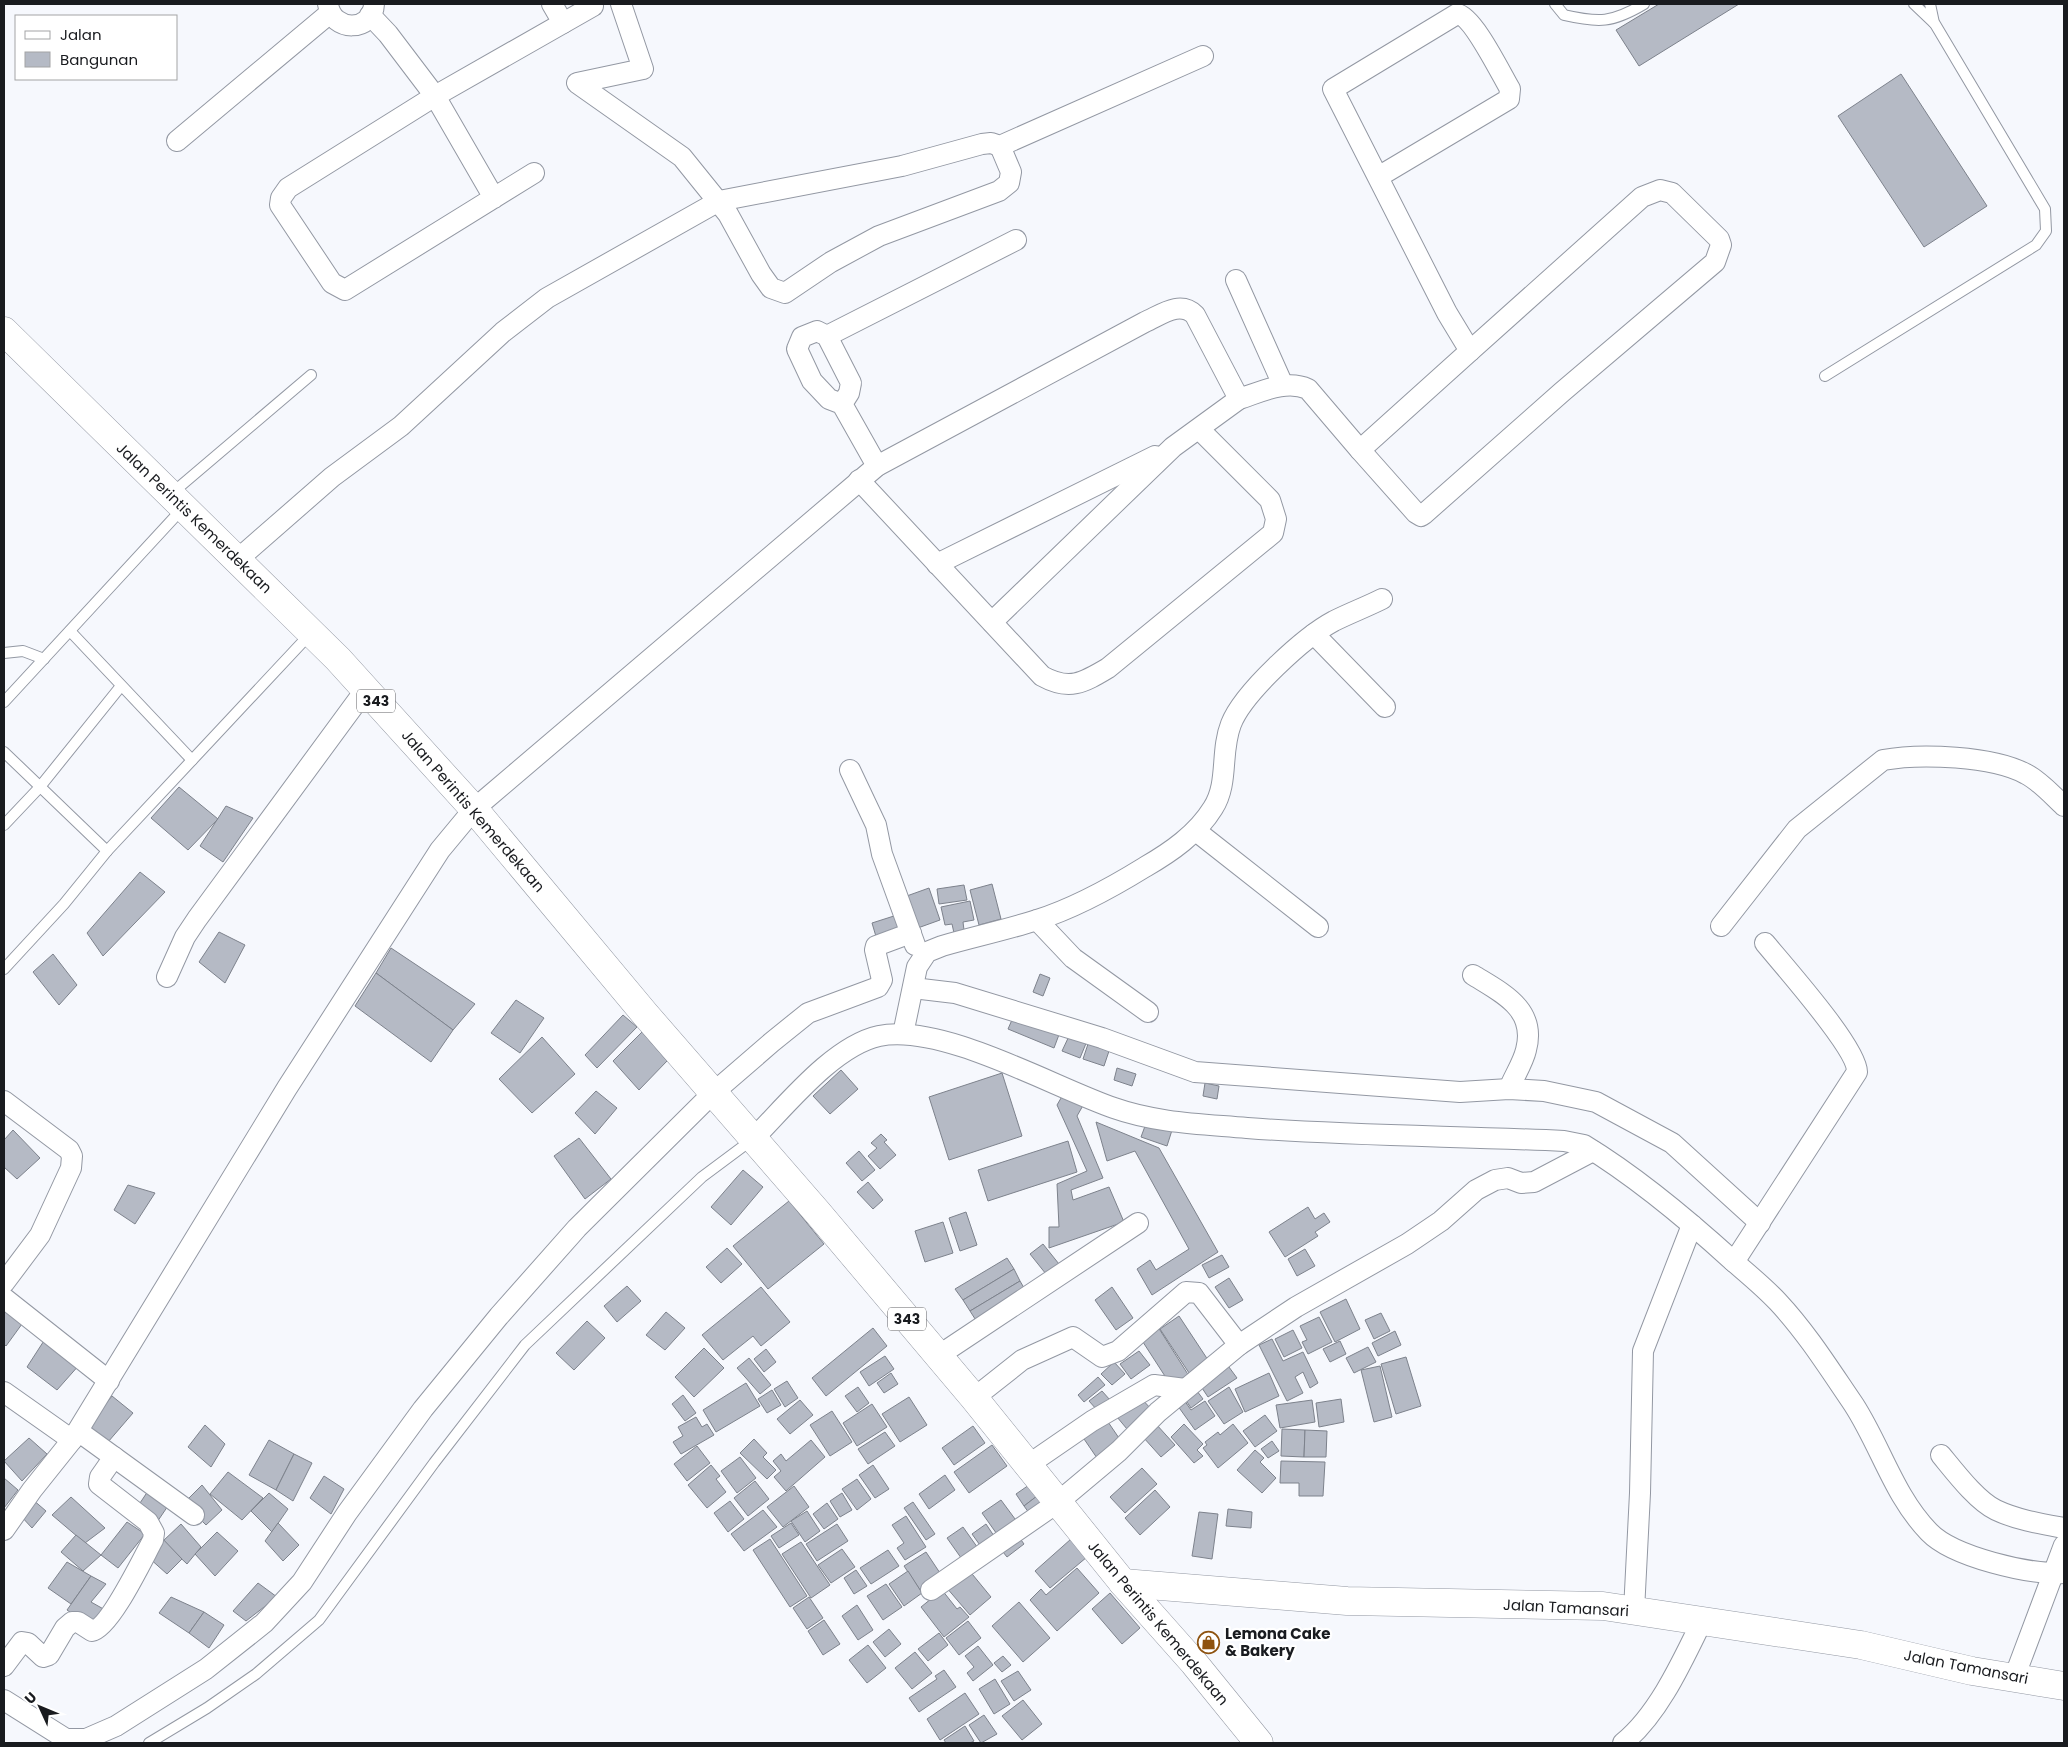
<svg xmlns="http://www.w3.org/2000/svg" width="2068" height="1747" viewBox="0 0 2068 1747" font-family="Poppins,sans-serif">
<rect width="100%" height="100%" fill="#f6f8fd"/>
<g fill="#b5bac5" stroke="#7d828c">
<polygon points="1659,4 1739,4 1639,66 1616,30"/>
<polygon points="1901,74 1987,206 1924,247 1838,116"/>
<polygon points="179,787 218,819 188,850 151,818"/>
<polygon points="226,806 253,818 223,862 200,846"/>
<polygon points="140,872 165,892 103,956 87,933"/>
<polygon points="992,884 1001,919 979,925 970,890"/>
<polygon points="964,885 967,900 939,904 937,889"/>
<polygon points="929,888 940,920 915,929 904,897"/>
<polygon points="970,901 974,920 963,922 964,930 954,933 952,924 945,925 941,907"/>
<polygon points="897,915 906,942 880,950 872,923"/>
<polygon points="219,932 245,945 225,983 199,962"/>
<polygon points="391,948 475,1004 453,1030 376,973"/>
<polygon points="53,954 77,985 59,1005 33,972"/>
<polygon points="376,973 453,1030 431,1062 355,1006"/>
<polygon points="1040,974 1050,978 1043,996 1033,992"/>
<polygon points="516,1000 544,1018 520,1053 491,1033"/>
<polygon points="1015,1013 1060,1032 1054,1048 1008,1029"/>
<polygon points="623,1015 637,1027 597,1068 585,1055"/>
<polygon points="642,1032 667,1061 639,1090 613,1061"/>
<polygon points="1070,1034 1087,1041 1080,1058 1062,1051"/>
<polygon points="542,1037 575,1074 532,1113 499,1079"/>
<polygon points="1088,1044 1109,1051 1104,1066 1083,1059"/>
<polygon points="1117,1068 1136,1074 1132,1086 1114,1080"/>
<polygon points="841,1070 858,1089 830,1114 813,1096"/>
<polygon points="1002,1073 1022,1136 949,1160 929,1097"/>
<polygon points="1205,1083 1219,1086 1217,1099 1203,1096"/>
<polygon points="596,1091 617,1108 595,1134 575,1113"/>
<polygon points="1064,1093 1085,1102 1077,1116 1103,1178 1071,1190 1073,1200 1109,1187 1124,1222 1049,1248 1049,1227 1059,1227 1057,1184 1087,1171 1057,1105"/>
<polygon points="1148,1118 1173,1127 1167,1146 1141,1137"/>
<polygon points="1096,1122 1159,1148 1218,1252 1152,1295 1137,1269 1150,1260 1156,1270 1189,1249 1135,1151 1107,1161"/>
<polygon points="13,1130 40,1158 17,1179 4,1167 4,1140"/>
<polygon points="881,1134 887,1140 884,1142 896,1155 880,1169 868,1156 877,1148 871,1143"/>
<polygon points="579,1138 611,1179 585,1199 554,1156"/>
<polygon points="1068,1141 1077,1172 988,1201 978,1170"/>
<polygon points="859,1151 875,1170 862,1181 846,1163"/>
<polygon points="743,1170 763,1187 731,1225 711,1207"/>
<polygon points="868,1182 883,1200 873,1209 857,1192"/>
<polygon points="128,1185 155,1193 135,1224 114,1210"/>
<polygon points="789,1201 824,1244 768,1289 733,1246"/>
<polygon points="1308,1207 1315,1219 1324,1213 1330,1222 1315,1232 1318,1236 1285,1257 1269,1232"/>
<polygon points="966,1212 977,1245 960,1251 949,1218"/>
<polygon points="943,1222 953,1253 925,1262 915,1231"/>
<polygon points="1043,1244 1059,1264 1046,1274 1030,1254"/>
<polygon points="727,1248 742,1264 721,1283 706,1267"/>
<polygon points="1305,1249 1315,1266 1297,1276 1288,1259"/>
<polygon points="1222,1255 1229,1267 1209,1278 1202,1265"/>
<polygon points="1007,1258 1014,1269 963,1300 955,1289"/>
<polygon points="1014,1269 1020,1281 970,1311 963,1300"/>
<polygon points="1229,1278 1243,1300 1229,1308 1215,1287"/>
<polygon points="1020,1281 1027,1293 977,1322 970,1311"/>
<polygon points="627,1286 641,1301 617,1322 604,1306"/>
<polygon points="761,1287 790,1322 761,1346 753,1336 723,1360 702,1335"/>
<polygon points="1112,1287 1133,1318 1116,1330 1095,1300"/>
<polygon points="1346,1299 1360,1329 1335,1342 1320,1312"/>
<polygon points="4,1309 22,1324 6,1346 4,1344"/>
<polygon points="666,1312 685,1328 665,1350 646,1335"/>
<polygon points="1381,1313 1390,1331 1374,1339 1365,1320"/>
<polygon points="1179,1316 1212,1366 1193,1379 1160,1329"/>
<polygon points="1319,1317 1332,1342 1308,1354 1302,1342 1307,1340 1300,1326"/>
<polygon points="587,1321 605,1338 574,1370 556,1353"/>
<polygon points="1158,1327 1189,1376 1172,1387 1141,1339"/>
<polygon points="873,1328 887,1346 826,1396 812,1378"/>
<polygon points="1293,1330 1302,1348 1284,1357 1275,1339"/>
<polygon points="1395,1331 1401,1345 1378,1356 1372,1343"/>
<polygon points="49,1333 80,1364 57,1390 27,1367"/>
<polygon points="1272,1339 1283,1361 1303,1352 1318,1383 1310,1388 1303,1372 1295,1377 1303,1393 1287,1401 1259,1345"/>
<polygon points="1340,1341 1346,1354 1330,1362 1323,1349"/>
<polygon points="1368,1347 1376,1362 1354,1373 1346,1358"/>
<polygon points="704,1348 724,1368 694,1397 675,1377"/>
<polygon points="766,1349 776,1362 764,1372 754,1359"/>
<polygon points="1139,1351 1150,1365 1131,1379 1120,1364"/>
<polygon points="885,1356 894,1369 869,1386 860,1372"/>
<polygon points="1406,1357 1421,1406 1396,1414 1381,1364"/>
<polygon points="749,1358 771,1385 760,1394 737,1368"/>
<polygon points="1114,1362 1125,1374 1112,1385 1101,1374"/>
<polygon points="1226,1363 1237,1378 1208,1397 1198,1382"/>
<polygon points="1380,1366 1392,1417 1374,1422 1361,1370"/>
<polygon points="891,1373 898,1384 884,1393 877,1383"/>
<polygon points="1269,1373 1279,1396 1245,1412 1235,1389"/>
<polygon points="1098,1377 1105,1385 1084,1402 1078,1395"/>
<polygon points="787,1381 798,1398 785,1407 774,1389"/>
<polygon points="746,1383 760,1406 716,1432 703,1410"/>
<polygon points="858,1387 869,1403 857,1412 845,1396"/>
<polygon points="1194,1387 1203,1399 1191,1408 1183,1396"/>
<polygon points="1229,1387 1243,1412 1224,1424 1208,1401"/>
<polygon points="772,1390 781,1405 767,1413 758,1399"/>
<polygon points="1102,1391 1110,1400 1097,1410 1089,1401"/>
<polygon points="683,1395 696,1413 685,1421 672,1404"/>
<polygon points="112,1396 133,1413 108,1442 87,1427"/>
<polygon points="909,1397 927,1425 900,1442 882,1414"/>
<polygon points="1140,1397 1152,1410 1132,1435 1117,1417"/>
<polygon points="1182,1397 1191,1410 1205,1401 1215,1416 1195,1430 1175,1402"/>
<polygon points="1341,1399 1344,1422 1319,1427 1316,1403"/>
<polygon points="800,1400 813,1415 790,1434 777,1419"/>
<polygon points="1312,1400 1315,1422 1280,1428 1276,1405"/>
<polygon points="872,1404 887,1427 857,1446 843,1423"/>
<polygon points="832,1411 852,1442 830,1456 810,1425"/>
<polygon points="1265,1415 1277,1431 1255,1447 1243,1431"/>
<polygon points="696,1417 702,1427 707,1424 714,1435 681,1454 673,1442 683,1436 678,1427"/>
<polygon points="1106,1419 1121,1441 1097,1458 1082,1436"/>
<polygon points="1156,1424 1175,1445 1161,1457 1143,1437"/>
<polygon points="1184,1424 1203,1444 1197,1450 1203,1456 1194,1463 1171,1437"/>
<polygon points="1233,1424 1248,1443 1218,1468 1203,1448 1207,1445 1205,1442 1218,1432 1220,1435"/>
<polygon points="205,1425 225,1444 211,1467 188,1447"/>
<polygon points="973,1426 985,1443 954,1465 942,1448"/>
<polygon points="1282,1429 1305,1430 1304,1457 1281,1456"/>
<polygon points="1305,1430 1327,1431 1326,1457 1304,1457"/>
<polygon points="885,1432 895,1446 868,1464 858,1449"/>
<polygon points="29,1438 47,1454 22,1481 4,1461"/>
<polygon points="754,1439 767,1453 763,1457 776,1470 767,1479 740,1453"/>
<polygon points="269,1440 294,1454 276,1490 249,1475"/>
<polygon points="811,1440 825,1457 786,1491 774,1477 781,1471 773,1461 781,1454 786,1461"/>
<polygon points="1272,1441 1279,1451 1268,1458 1261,1449"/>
<polygon points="992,1445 1007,1466 969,1493 954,1472"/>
<polygon points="697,1446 710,1463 687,1481 674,1464"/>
<polygon points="1255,1450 1264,1458 1260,1462 1276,1478 1262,1493 1237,1470"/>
<polygon points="294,1454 312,1463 293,1501 276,1490"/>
<polygon points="740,1457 756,1478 737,1493 721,1471"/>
<polygon points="1281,1461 1325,1462 1323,1496 1299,1496 1299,1483 1280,1483"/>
<polygon points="711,1465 720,1476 716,1479 726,1492 707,1508 688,1485"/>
<polygon points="873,1465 889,1489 875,1498 859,1475"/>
<polygon points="1142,1468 1157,1484 1125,1513 1110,1497"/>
<polygon points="228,1472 263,1498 242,1520 210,1494"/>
<polygon points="945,1475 955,1490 929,1509 919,1494"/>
<polygon points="324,1476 344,1489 331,1514 310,1498"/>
<polygon points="4,1478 18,1490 4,1508"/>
<polygon points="857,1479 871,1499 857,1510 842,1489"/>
<polygon points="755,1481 769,1499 748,1516 734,1498"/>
<polygon points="152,1485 172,1500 153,1528 134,1512"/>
<polygon points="202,1485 222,1510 206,1525 184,1503"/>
<polygon points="1029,1485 1037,1496 1024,1506 1016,1494"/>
<polygon points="794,1486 809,1507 783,1527 767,1507"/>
<polygon points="1155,1490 1170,1507 1140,1535 1125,1518"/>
<polygon points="269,1493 288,1509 272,1532 251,1511"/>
<polygon points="842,1493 852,1510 840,1517 830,1501"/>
<polygon points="1037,1496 1045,1508 1032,1517 1024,1506"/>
<polygon points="71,1497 105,1528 85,1543 52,1515"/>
<polygon points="32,1499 46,1511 32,1528 20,1515"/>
<polygon points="1001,1500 1018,1523 999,1537 982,1513"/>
<polygon points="730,1501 744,1519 728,1532 714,1513"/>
<polygon points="913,1502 935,1534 926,1540 904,1508"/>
<polygon points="827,1503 838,1519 824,1529 813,1514"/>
<polygon points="1228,1509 1252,1512 1251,1528 1226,1526"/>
<polygon points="763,1510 777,1527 744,1551 731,1534"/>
<polygon points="807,1511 820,1531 805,1542 791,1521"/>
<polygon points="1199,1512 1218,1514 1212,1559 1192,1556"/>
<polygon points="906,1516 926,1547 905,1560 897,1548 904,1543 892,1525"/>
<polygon points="127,1522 145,1534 118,1568 101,1555"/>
<polygon points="278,1523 299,1545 283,1561 265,1541"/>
<polygon points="791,1523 799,1535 779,1548 771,1536"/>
<polygon points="181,1524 201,1547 187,1564 163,1541"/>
<polygon points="837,1524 848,1541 817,1561 806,1544"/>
<polygon points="986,1524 996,1539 982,1548 972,1534"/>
<polygon points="963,1527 980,1551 964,1562 947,1538"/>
<polygon points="217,1532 238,1551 215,1576 195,1554"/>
<polygon points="1016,1533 1024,1544 1007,1557 999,1547"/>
<polygon points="76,1535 101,1555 83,1571 61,1552"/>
<polygon points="159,1535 182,1559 167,1574 148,1557"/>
<polygon points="770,1539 807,1596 790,1607 753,1550"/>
<polygon points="1071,1539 1087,1557 1050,1588 1035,1571"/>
<polygon points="801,1542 830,1585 811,1598 782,1554"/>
<polygon points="842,1549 855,1567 831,1583 818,1565"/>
<polygon points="888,1550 899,1566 871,1584 860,1568"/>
<polygon points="926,1552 944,1579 922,1593 904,1566"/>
<polygon points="67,1562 91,1576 71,1604 48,1588"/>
<polygon points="1077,1568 1099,1593 1057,1631 1030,1600 1041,1589 1046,1595"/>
<polygon points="968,1569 991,1597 970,1615 946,1587"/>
<polygon points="856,1570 867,1586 854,1594 844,1578"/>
<polygon points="908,1571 922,1593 904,1606 889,1584"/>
<polygon points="91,1576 106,1584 91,1602 107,1611 90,1626 67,1610"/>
<polygon points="258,1583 277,1597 246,1621 233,1611"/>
<polygon points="886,1584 902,1607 883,1620 867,1596"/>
<polygon points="942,1590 957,1609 960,1607 969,1617 944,1637 921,1607"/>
<polygon points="1110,1593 1140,1628 1122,1644 1092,1609"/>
<polygon points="171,1597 204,1612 189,1633 159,1613"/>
<polygon points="809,1597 823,1618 807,1629 793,1608"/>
<polygon points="1019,1602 1050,1638 1023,1662 992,1626"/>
<polygon points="857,1605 873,1630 858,1640 842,1616"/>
<polygon points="204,1612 224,1625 209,1648 189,1633"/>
<polygon points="824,1620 840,1644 823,1655 808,1631"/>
<polygon points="968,1621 981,1638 959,1655 946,1638"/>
<polygon points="889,1629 901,1644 885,1657 873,1642"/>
<polygon points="939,1633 948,1645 928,1661 918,1649"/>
<polygon points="868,1645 886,1668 867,1683 849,1660"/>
<polygon points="978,1646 993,1665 973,1681 967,1673 974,1667 965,1656"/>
<polygon points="915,1652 932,1673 912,1689 895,1668"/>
<polygon points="1003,1656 1011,1665 1002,1672 994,1663"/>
<polygon points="944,1670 956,1687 919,1712 909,1698 937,1679 935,1676"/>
<polygon points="1018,1671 1031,1690 1014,1701 1001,1681"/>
<polygon points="995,1679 1010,1704 994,1714 979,1689"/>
<polygon points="965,1693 979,1714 940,1740 927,1719"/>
<polygon points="1023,1700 1042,1724 1022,1740 1002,1716"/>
<polygon points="984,1715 997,1734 981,1743 969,1725"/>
<polygon points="965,1726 974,1741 970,1743 946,1743 944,1740"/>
</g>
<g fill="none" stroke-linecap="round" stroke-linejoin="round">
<defs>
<g id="service">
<path d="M 1555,4 L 1564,15 C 1599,23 1612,23 1644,4"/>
<polyline points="1930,4 1934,23"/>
<polyline points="1825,376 2036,245 2046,231 2045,209 1935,24 1914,4"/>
<polyline points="171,494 311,375"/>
<polyline points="70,631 192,760"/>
<polyline points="4,653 23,651 44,659"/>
<polyline points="4,702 183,508"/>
<polyline points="4,752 107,851 311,633"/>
<polyline points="4,825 39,788 121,686"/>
<polyline points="4,969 64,904 107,851"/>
<polyline points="149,1743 207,1708 256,1674 319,1620 434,1463 525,1345 702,1177 753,1139"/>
</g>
<g id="minor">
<path d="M 328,4 C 332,33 373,32 374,4"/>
<polyline points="552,4 563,23"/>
<polyline points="621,4 643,69 577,83 682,157 728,214 761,274 771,288 785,293 831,262 879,236 999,191 1009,183 1011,172 1000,146"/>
<polyline points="370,15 388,34 435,96 593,6"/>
<polyline points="177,141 330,13"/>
<polyline points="494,198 435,96 288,188 281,198 280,205 332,283 345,290 534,173"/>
<polyline points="1236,280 1283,385"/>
<polyline points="827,336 1016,240"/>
<polyline points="842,404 849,393 851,383 827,336 817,331 802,337 797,349 812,381 829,399 842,404 877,466"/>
<polyline points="1360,450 1416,513 1421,516 1424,514 1562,392 1715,262 1721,245 1719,239 1672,193 1660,190 1642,197 1470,351"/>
<path d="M 859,480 L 1042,676 C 1069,691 1083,683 1108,668 L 1273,533 L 1276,519 L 1270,500 L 1199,429"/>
<polyline points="237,560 332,477 401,426 503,332 547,298 719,201 902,166 982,144 991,143 1000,146 1203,56"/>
<polyline points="937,564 1155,456"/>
<polyline points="992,622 1173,447 1239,399"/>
<polyline points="1314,634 1385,707"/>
<polyline points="850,770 876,825 882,854 915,945"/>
<polyline points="1196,831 1318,927"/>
<polyline points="1037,920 1073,958 1148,1012"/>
<path d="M 1721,926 L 1797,829 L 1883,760 C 1920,753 1993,756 2026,774 C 2040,781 2053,796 2064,806"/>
<path d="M 1473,975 C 1502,993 1537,1009 1526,1050 C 1523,1063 1514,1076 1509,1089"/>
<polyline points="167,977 185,937 197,919 366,689"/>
<polyline points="913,988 955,993 1102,1038 1195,1072 1460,1092 1509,1089 1544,1091 1596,1102 1672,1143 1760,1223"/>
<path d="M 903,1034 L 917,967 L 927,952 L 942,946 C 973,937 1006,930 1037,920 C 1075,908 1111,888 1145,867 C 1171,852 1197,834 1213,808 C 1229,783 1220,752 1231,724 C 1243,693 1304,637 1334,621 C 1350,613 1366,607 1382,599"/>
<polyline points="4,1101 69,1150 72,1156 71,1168 40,1235 4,1283"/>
<path d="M 753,1139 C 786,1106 833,1046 879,1036 C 942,1023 1053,1087 1114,1108 C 1156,1123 1203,1124 1247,1128 C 1353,1136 1459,1136 1564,1141 L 1584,1145 C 1635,1176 1689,1221 1733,1261 C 1748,1274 1764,1287 1778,1302 C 1807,1333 1830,1370 1854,1405 C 1881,1447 1894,1496 1929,1532 C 1953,1557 2030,1575 2064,1573"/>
<path d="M 1734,1262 L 1857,1072 C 1858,1049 1783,965 1765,943"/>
<polyline points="4,1298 109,1381"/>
<polyline points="938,1356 1138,1223"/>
<polyline points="4,1392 72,1440"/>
<polyline points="974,1398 1022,1360 1073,1337 1102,1357 1118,1351 1186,1292 1199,1293 1239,1345"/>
<polyline points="78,1431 194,1515"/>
<path d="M 1941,1455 C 1955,1472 1977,1501 1996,1510 C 2017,1520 2042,1524 2064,1528"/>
<polyline points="1028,1465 1092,1421 1154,1385 1185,1389"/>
<path d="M 4,1530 L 32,1490 L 72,1440 L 287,1088 L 440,850 L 474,809 L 877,466 L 1145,322 C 1161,315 1180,300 1195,315 L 1239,399 C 1261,392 1286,379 1308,389 L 1360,450 L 1470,351 L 1447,313 L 1333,89 L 1457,14 C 1473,16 1501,74 1510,89 L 1509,99 L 1378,177"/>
<polyline points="931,1590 1057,1503 1119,1451 1158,1412 1239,1345 1296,1307 1407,1244 1441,1221 1476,1190 1495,1180 1508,1178 1521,1183 1534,1182 1593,1151"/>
<polyline points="1634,1611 1640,1493 1643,1351 1692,1225"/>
<path d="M 4,1666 L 22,1642 L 28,1643 L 43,1657 L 49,1655 L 65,1628 L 72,1622 L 78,1622 L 92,1631 C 110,1628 143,1558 153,1540 L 154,1533 L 148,1522 L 99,1484 L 100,1477 L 114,1457"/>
<polyline points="2014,1678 2064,1545"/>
<polyline points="4,1700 66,1739 86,1739 116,1726 206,1669 264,1623 302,1582 347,1513 423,1409 499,1316 577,1228 713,1093 772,1042 808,1013 878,987 882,980 875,950 876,946 911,933"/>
<path d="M 1623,1743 C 1658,1715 1682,1662 1702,1621"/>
</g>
<polyline id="secondary" points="1123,1583 1347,1601 1603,1606 1861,1645 1972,1671 2064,1686"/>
<polyline id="primary" points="4,331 338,659 474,809 645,1014 818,1213 974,1398 1123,1583 1194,1663 1259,1743"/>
</defs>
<use href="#service" stroke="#9398a3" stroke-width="12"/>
<use href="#minor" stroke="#9398a3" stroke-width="22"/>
<use href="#secondary" stroke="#9398a3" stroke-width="29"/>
<use href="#primary" stroke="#9398a3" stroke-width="29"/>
<use href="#service" stroke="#fff" stroke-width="10"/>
<use href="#minor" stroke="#fff" stroke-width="20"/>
<use href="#secondary" stroke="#fff" stroke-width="28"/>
<use href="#primary" stroke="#fff" stroke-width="28"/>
</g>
<defs>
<symbol id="shop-ring" viewBox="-11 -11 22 22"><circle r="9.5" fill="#fff" stroke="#8e5310" stroke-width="1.5"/><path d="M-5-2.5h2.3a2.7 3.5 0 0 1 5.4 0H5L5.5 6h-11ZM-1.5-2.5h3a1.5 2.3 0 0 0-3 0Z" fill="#8e5310"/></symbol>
</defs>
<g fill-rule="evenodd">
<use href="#shop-ring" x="1196" y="1630" width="25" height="25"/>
</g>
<g text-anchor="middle" stroke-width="4.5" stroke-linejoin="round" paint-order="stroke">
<g fill="#fff" stroke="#5e5f62" stroke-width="1">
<rect x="357" y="689.5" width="38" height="23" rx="4"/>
<rect x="888" y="1307.5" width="38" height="23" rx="4"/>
</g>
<g font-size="14" font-weight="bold" fill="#191b1f">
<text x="376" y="706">343</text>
<text x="907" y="1324">343</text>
</g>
<g font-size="15" fill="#191b1f" stroke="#fff">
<text transform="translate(194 518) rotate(44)" y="5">Jalan Perintis Kemerdekaan</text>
<text transform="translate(473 811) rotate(49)" y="5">Jalan Perintis Kemerdekaan</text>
<text transform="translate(1566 1608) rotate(3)" y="5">Jalan Tamansari</text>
<text transform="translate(1158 1623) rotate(50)" y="5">Jalan Perintis Kemerdekaan</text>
<text transform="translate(1966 1667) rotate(11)" y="5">Jalan Tamansari</text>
</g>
<g font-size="15" font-weight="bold" fill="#191b1f" stroke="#fff" text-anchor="start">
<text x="1225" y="1639">Lemona Cake<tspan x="1225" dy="17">&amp; Bakery</tspan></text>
</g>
</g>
<rect width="2068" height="1747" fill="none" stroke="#191b1f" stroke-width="10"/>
<rect x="15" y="15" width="162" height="65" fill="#ffffff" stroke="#a3a4a5"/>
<rect x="25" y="31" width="25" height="8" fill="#ffffff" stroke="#a3a4a5"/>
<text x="60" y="40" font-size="15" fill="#191b1f">Jalan</text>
<rect x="25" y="52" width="25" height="15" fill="#b5bac5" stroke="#a3a4a5"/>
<text x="60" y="65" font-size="15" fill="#191b1f">Bangunan</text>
<g transform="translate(40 1707) rotate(314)" stroke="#ffffff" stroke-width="4" paint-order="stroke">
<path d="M0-4L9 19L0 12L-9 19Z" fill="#191b1f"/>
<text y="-8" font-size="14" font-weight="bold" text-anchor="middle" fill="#191b1f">U</text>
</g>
</svg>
